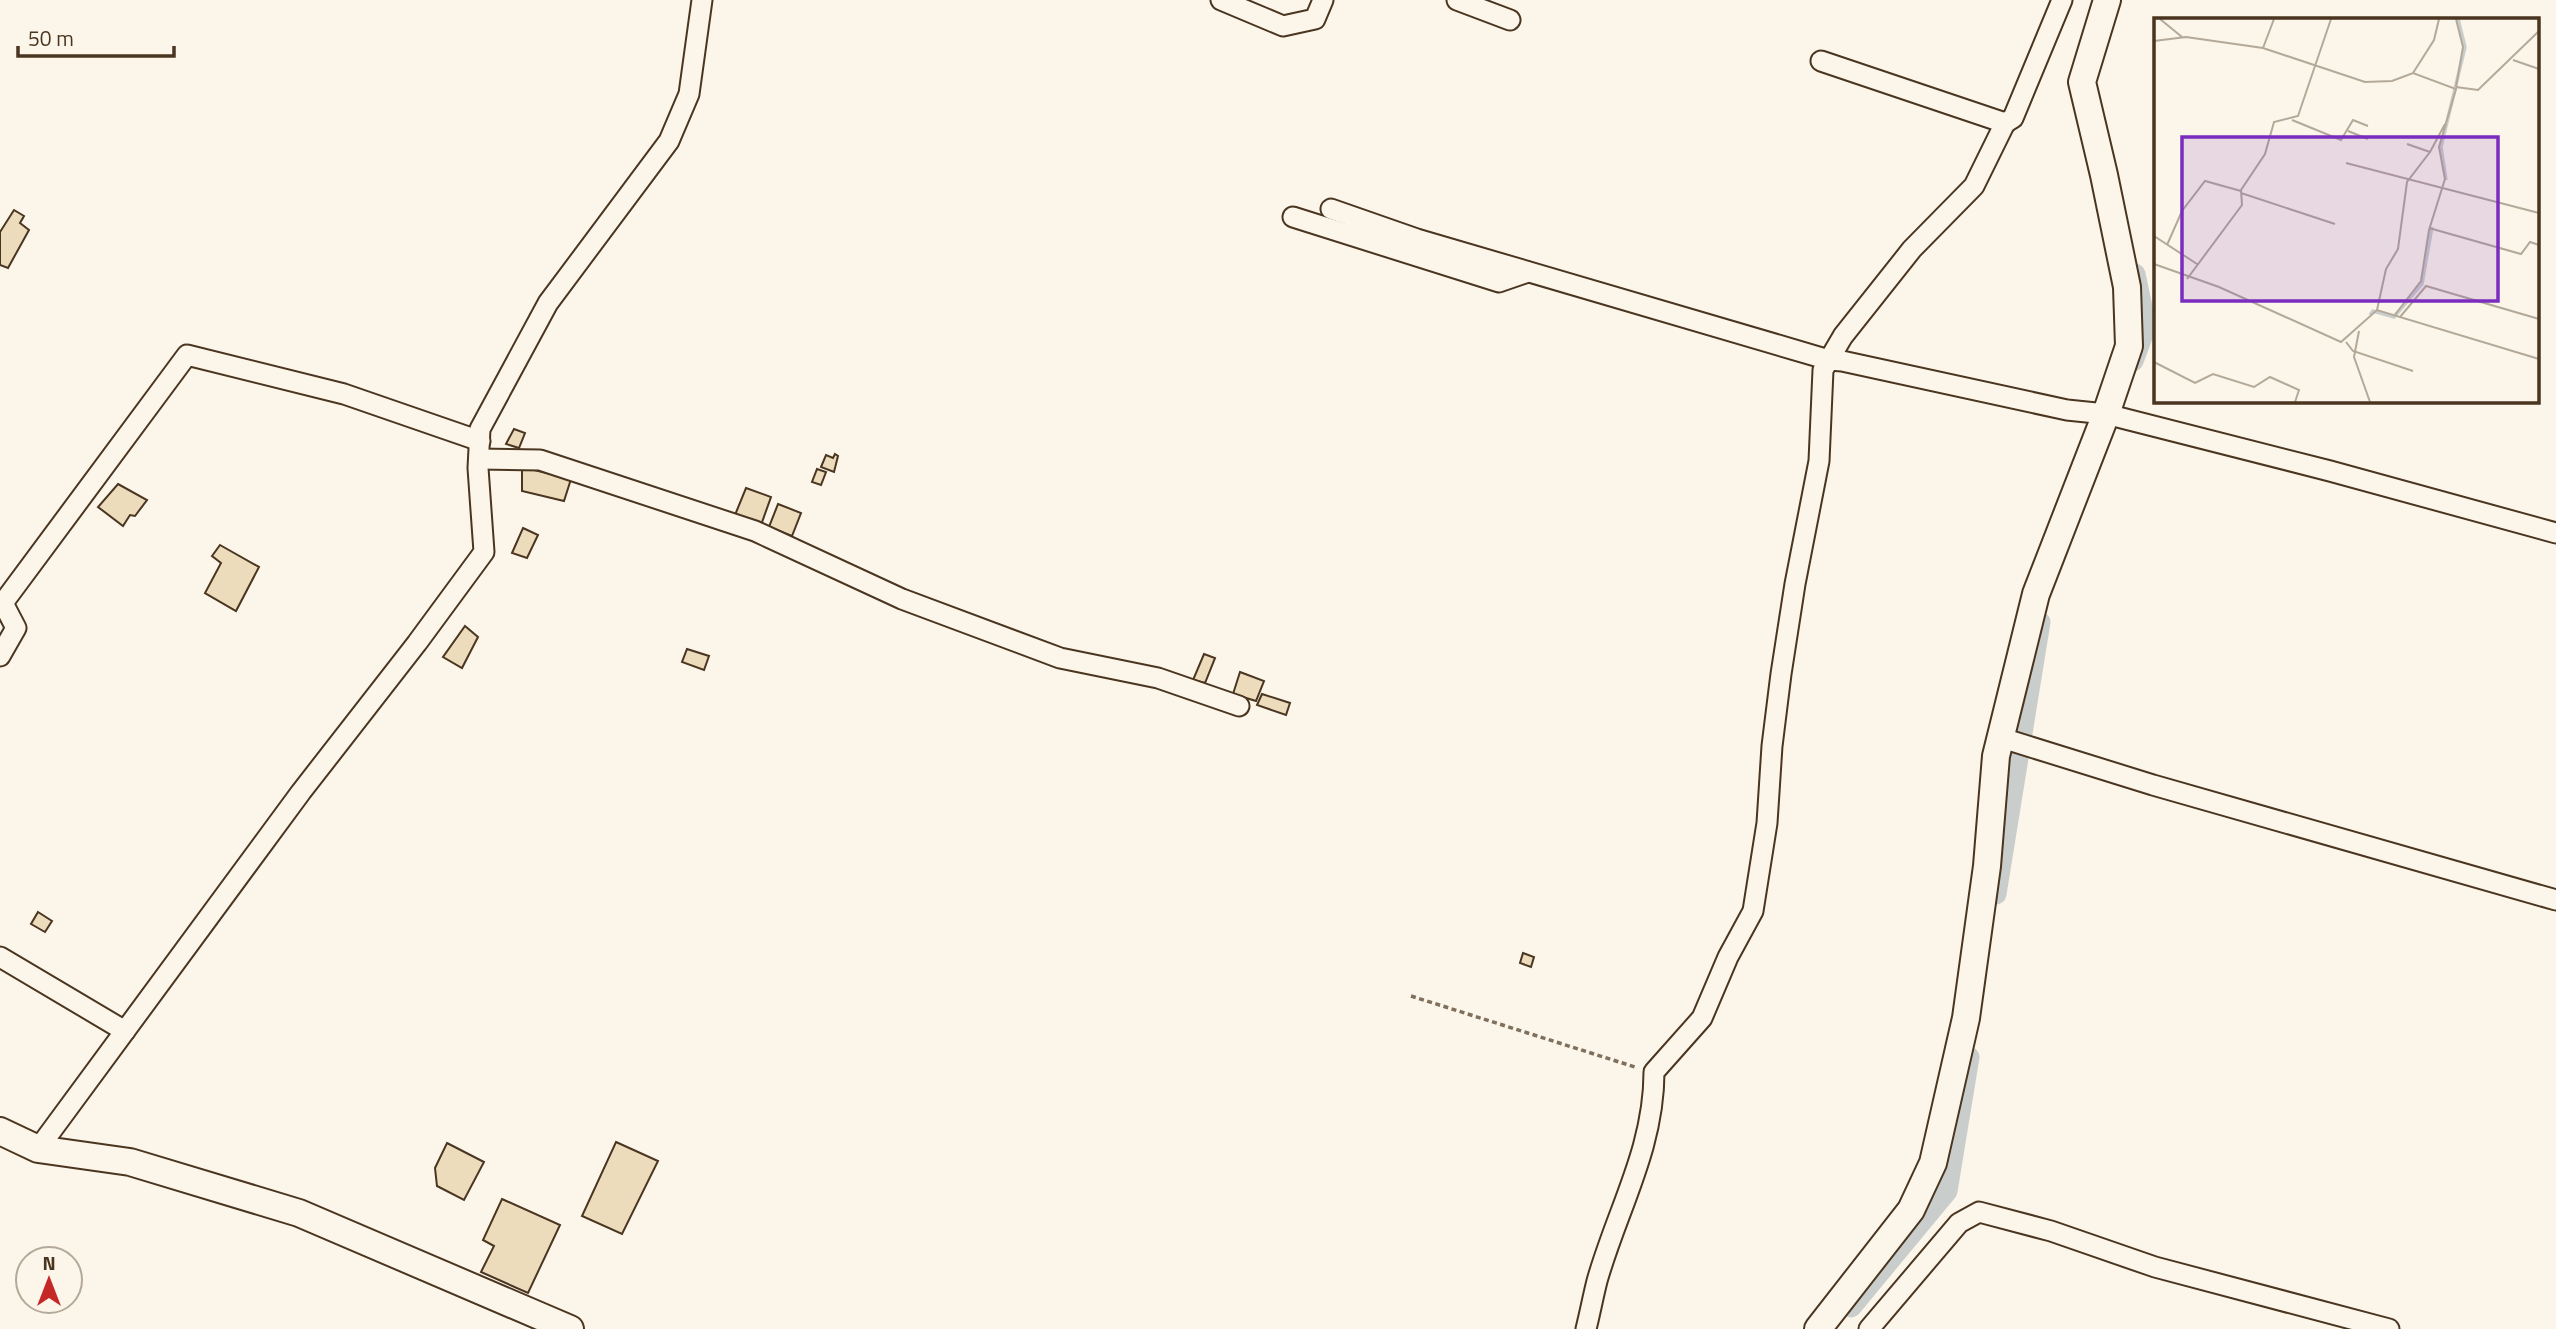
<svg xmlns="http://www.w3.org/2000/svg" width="2556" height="1329" viewBox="0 0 2556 1329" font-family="'Titillium Web',sans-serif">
<rect width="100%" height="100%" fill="#fbf6e9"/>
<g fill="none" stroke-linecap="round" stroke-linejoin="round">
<g stroke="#c9cecd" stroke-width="21">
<polyline points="2133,361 2146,326 2135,274"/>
<polyline points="1996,894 2040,622"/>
<polyline points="1851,1307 1947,1191 1969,1057"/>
</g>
</g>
<g fill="#ecdcbc" stroke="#4a3520" stroke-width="2">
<polygon points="14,210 24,216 20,223 29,230 8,268 0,265 0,232"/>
<polygon points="514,429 525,433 519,448 506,444"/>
<polygon points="835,454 838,456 834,472 821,467 826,455 833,458"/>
<polygon points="522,467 571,479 564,501 522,491"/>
<polygon points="817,469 826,472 821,485 812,482"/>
<polygon points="118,484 147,500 135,516 130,515 123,526 98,507"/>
<polygon points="746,488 771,497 761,525 735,515"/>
<polygon points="778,504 801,513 792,536 769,527"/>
<polygon points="523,528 538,535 527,558 512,553"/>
<polygon points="220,545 259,567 236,611 205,593 221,563 212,556"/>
<polygon points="465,626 478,637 462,668 443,657"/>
<polygon points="687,649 709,656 704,670 682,662"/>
<polygon points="1204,654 1215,658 1205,683 1193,680"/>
<polygon points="1240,672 1264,681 1256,701 1233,694"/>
<polygon points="1262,694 1290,703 1286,715 1257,705"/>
<polygon points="38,912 52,921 45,932 31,924"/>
<polygon points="1523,953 1534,957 1531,967 1520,963"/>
<polygon points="616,1142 658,1161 622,1234 582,1216"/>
<polygon points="447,1143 484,1162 464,1200 437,1186 435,1168"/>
<polygon points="502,1199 560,1225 528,1293 481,1272 494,1246 483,1240"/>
</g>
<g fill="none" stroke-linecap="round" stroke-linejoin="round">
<defs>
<g id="street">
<polyline points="1221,0 1283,26 1315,19 1323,0"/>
<polyline points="1457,0 1510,20"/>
<polyline points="1821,61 2005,123 2013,118 2062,0"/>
<polyline points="1331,209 1417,239 1829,360 1842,361 2067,410 2106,414 2330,471 2556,533"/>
<polyline points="1293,217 1499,282 1528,272"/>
<polyline points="479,459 540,460 755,531 902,599 1060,658 1158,678 1239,706"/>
<polyline points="0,656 16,628 3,603 187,355 344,394 480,441"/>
<polyline points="2002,738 2153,785 2556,900"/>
<polyline points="0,957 125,1031"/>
<polyline points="38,1149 301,792 417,643 484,552 478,468 480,429 548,303 669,141 689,94 702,0"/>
<path d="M 1586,1329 C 1590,1313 1593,1297 1597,1281 C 1617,1210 1654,1149 1654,1072 L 1702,1018 L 1728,957 L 1753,911 L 1767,823 L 1772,746 L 1781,674 L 1795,584 L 1819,461 L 1823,370 L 1843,336 L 1912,249 L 1974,186 L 2005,123"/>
<polyline points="1869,1329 1959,1223 1979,1212 2051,1231 2155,1267 2389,1329"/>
</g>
<g id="secondary">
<polyline points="0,1131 38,1149 130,1162 299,1213 570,1329"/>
<polyline points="1818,1329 1911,1210 1933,1163 1966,1018 1987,866 1996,756 2036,594 2106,414 2129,346 2127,287 2104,175 2082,82 2107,0"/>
</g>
</defs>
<use href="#street" stroke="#4a3520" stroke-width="23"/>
<use href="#secondary" stroke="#4a3520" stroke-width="30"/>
<polyline stroke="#7f6f5c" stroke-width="3.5" stroke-dasharray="5 3.5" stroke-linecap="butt" points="1411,996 1635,1067"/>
<use href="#street" stroke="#fbf6e9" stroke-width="19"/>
<use href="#secondary" stroke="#fbf6e9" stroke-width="26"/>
</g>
<g transform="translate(2154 18)">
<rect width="385" height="385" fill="#fbf6e9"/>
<path fill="none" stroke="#c9cecd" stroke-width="3.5" d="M 292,162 L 287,129 L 311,29 L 304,1M 216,297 L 219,293 L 240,299 L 268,266 L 278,209"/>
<path fill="none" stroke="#b4a999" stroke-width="2" d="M 6,1 L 28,19M 302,1 L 309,29 L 302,69M 0,23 L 32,19 L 109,30 L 211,64 L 238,63 L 259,55 L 302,71 L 285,129 L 291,161 L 275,212 L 267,263 L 240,298M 109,30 L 120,1M 359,42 L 385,51M 259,55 L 280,22 L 285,1M 302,69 L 324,72 L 385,13M 138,102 L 187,122 L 199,102 L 214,108M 194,113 L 214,121M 253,126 L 276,134 L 291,106M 192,145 L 385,195M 87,175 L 181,206M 275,210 L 367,236 L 376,224 L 385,227M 0,218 L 43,246M 13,227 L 28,193 L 51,163 L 87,173M 0,246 L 65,269 L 187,324 L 223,292 L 385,341M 33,261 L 88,187 L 87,172 L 111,136 L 120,104 L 144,98 L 177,1M 223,292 L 232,251 L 244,231 L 253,164 L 276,134M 246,299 L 272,268 L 385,301M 205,313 L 200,339 L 216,384M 192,324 L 199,333 L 259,353M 0,344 L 41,365 L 59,356 L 100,369 L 116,359 L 145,372 L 141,384"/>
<path fill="#7b2cbf" fill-opacity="0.15" stroke="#7b2cbf" stroke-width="3.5" d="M 28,119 L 344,119 L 344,283 L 28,283 Z"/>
<rect width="385" height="385" fill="none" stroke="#4a3520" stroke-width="3.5"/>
</g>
<g transform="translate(49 1280)"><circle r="33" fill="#fbf6e9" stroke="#b4a999" stroke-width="2"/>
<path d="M0-5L12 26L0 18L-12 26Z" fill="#c62828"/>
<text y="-10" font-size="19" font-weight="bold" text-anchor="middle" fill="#4a3520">N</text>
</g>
<path d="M18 46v10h156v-10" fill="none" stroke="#4a3520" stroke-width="3.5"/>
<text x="28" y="46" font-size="21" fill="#4a3520" stroke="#fbf6e9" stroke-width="5" paint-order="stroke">50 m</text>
</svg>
